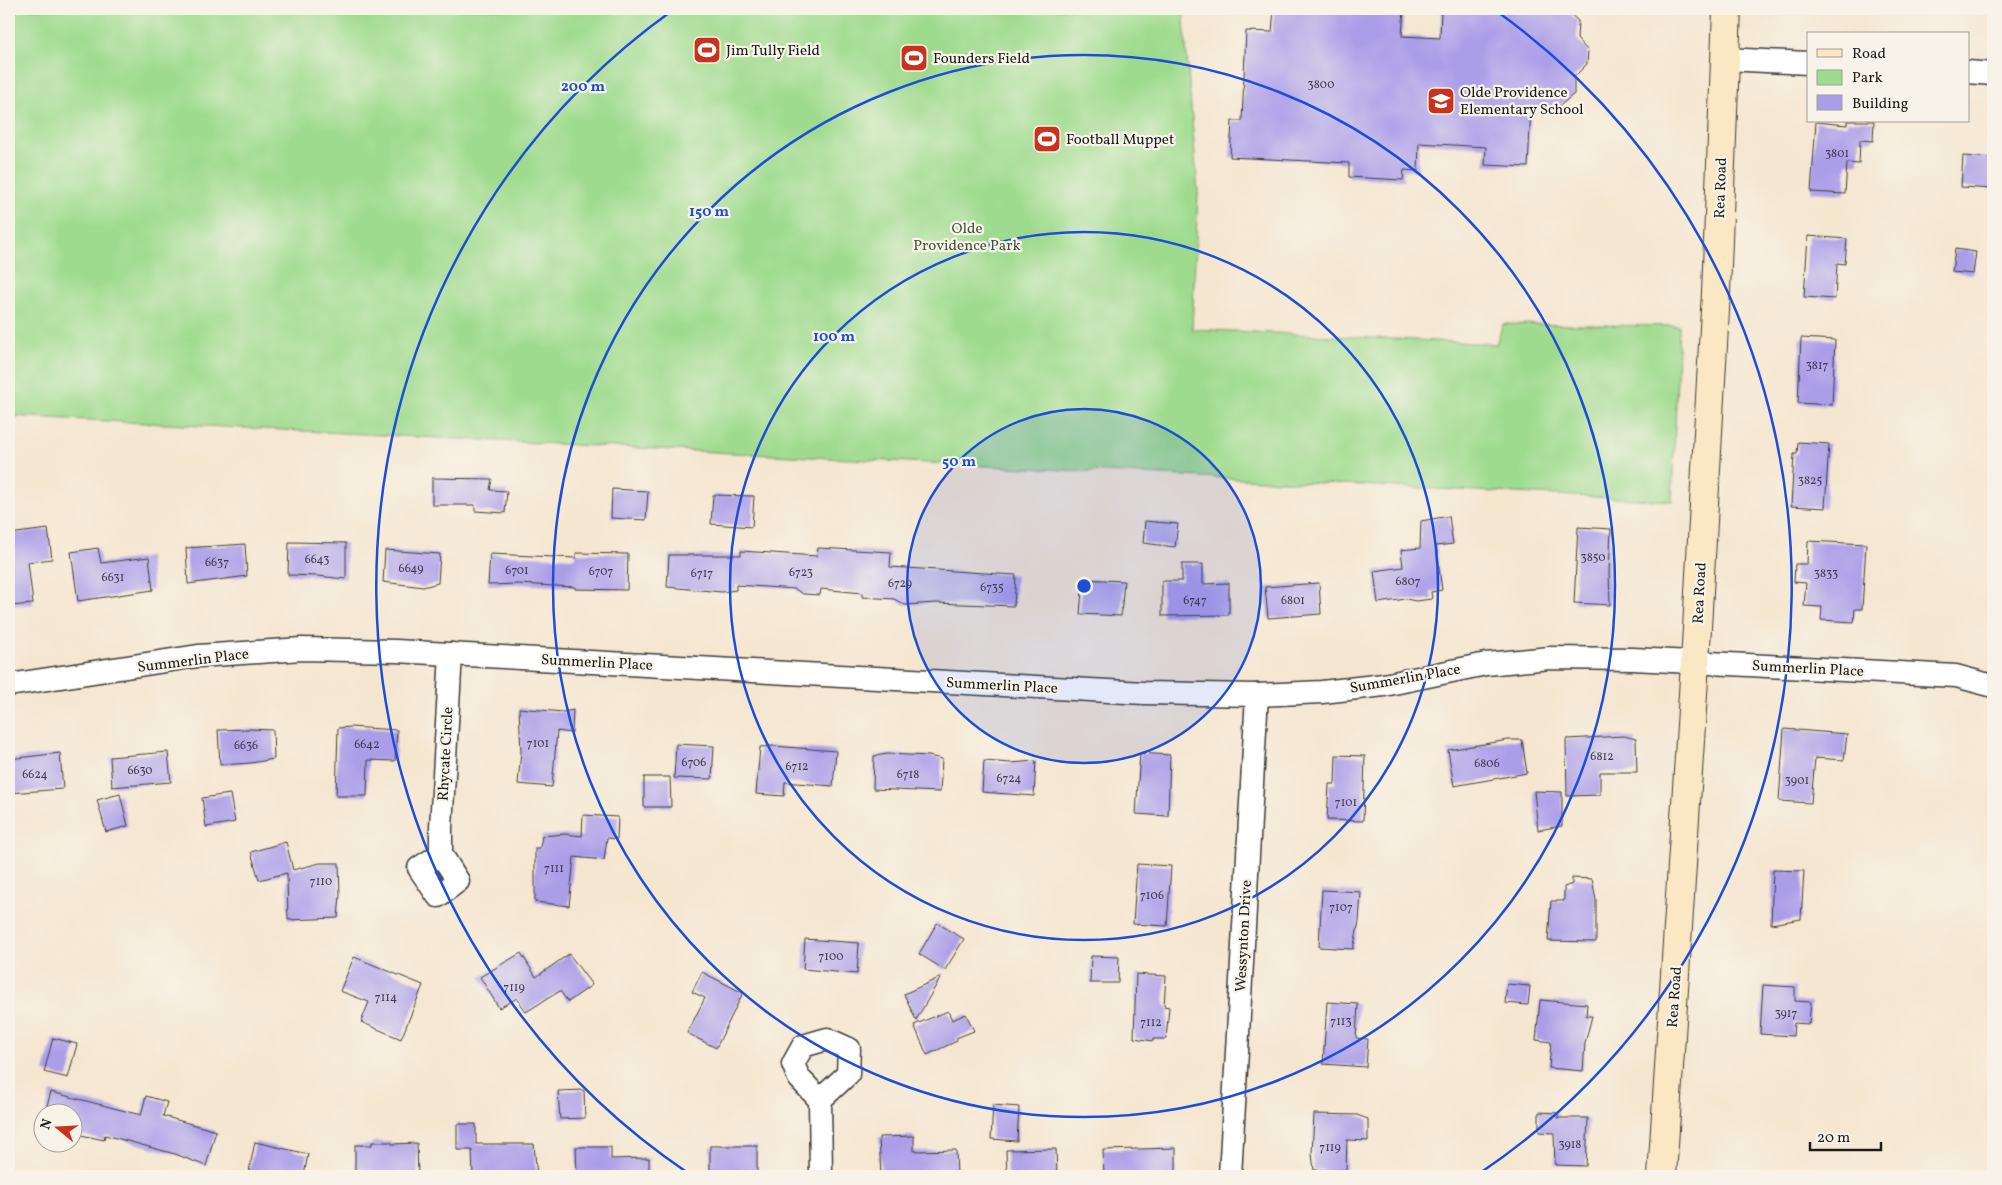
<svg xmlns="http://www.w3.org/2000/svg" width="2002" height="1185" viewBox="0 0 2002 1185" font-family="Vollkorn,serif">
<rect width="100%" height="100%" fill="#f7f3e8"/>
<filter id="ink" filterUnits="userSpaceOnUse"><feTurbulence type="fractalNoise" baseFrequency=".02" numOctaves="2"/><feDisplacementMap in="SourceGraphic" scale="10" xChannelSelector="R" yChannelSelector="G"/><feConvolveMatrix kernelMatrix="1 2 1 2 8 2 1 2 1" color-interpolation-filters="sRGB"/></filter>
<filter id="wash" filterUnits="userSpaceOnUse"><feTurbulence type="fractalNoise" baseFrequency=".0096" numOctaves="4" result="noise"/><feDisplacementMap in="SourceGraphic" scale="20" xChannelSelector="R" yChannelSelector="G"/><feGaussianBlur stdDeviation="1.12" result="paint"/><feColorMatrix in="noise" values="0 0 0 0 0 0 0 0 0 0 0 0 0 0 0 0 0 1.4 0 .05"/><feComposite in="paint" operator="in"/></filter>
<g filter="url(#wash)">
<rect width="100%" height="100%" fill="#f5e6d0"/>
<polygon fill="#9fdb8e" stroke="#5e7c55" points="9,9 1183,9 1198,193 1192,329 1496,344 1503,324 1679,326 1672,501 9,416"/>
<g id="blocks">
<g fill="#ab9ee9">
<polygon points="1274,9 1404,9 1402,36 1440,38 1441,9 1565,9 1578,21 1577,39 1588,51 1587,64 1574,77 1574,94 1556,109 1531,107 1528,167 1485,165 1486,147 1419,143 1418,171 1404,170 1403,180 1349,177 1349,163 1230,157 1232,121 1242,121 1246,31 1272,32"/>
<polygon points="1847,121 1874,121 1873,141 1860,140 1859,164 1847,163 1845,194 1811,192 1816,122 1847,125"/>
<polygon points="1963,156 1993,158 1993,189 1961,187"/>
<polygon points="1808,236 1847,239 1845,264 1837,263 1835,299 1804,297"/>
<polygon points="1955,249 1976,252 1973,274 1952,272"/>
<polygon points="1801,338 1835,340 1832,405 1798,403"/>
<polygon points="1798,442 1829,444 1825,508 1791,506 1794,454 1797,454"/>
<polygon points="432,478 492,479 490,490 507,491 505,513 475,511 475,505 432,505"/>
<polygon points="612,489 648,491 646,520 611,518"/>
<polygon points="713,495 754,496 752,527 711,524"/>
<polygon points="1449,516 1453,544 1436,546 1442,590 1431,592 1432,599 1416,601 1406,599 1378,603 1374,571 1403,567 1401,550 1420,548 1421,521"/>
<polygon points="1145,521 1178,524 1175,547 1143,543"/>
<polygon points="1578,527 1611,529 1609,572 1610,605 1574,603"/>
<polygon points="48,529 52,559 28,562 33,604 9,606 9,534"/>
<polygon points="1808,541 1866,544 1862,609 1855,609 1854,622 1821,620 1822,607 1804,606 1806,583 1794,582 1795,564 1807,564"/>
<polygon points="289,542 346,543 346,579 317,576 288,575"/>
<polygon points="245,544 247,576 188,584 186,548"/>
<polygon points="98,548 101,563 149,557 153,590 78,601 71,552"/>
<polygon points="818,548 891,552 890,567 1016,575 1014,606 936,603 905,605 894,599 862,597 862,593 821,589 820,595 803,594 795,589 736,585 736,590 722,592 667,587 669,555 741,555 741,551 817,556"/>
<polygon points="385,550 440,554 438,583 423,587 383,582"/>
<polygon points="576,553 628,554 627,590 575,589 575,587 517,584 488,585 490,554 576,558"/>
<polygon points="1182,564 1203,564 1203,584 1229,583 1229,615 1162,616 1162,581 1182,581"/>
<polygon points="1083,579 1124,581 1121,616 1080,614"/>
<polygon points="1319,583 1321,614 1268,618 1265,587"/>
<polygon points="519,708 563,712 573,710 572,733 557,731 552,787 518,784 521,752"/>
<polygon points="350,727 397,730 395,761 368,760 367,796 336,796 338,728"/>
<polygon points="249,729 273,730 274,759 251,763 220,765 218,730"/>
<polygon points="1784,729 1847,734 1844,760 1815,758 1811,803 1779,801"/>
<polygon points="1624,736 1636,739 1637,772 1600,772 1600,795 1567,796 1566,739"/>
<polygon points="1508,740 1522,740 1527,773 1454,786 1448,750"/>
<polygon points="676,744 714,746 712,779 674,778"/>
<polygon points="774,746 836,751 833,786 785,782 784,796 756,794 760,747"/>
<polygon points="168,752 171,782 112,787 110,757"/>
<polygon points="60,753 63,789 9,793 9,759"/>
<polygon points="1140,753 1170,755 1168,816 1136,814"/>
<polygon points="888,754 929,756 942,759 940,792 873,789 874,756"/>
<polygon points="1336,755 1365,756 1363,821 1327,820 1329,784 1335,784"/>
<polygon points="984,761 1011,763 1036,761 1034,796 982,792"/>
<polygon points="644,777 670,777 671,807 644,807"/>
<polygon points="1534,791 1562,792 1562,826 1538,830"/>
<polygon points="120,794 128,826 106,832 97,800"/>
<polygon points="230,794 235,822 206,827 202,798"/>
<polygon points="583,815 618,817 617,839 607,838 604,860 574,857 569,906 535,902 535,848 540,848 542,836 565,834 582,836"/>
<polygon points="286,842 293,870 320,863 339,863 340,895 338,918 288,920 287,873 259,880 251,852"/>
<polygon points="1137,864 1171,866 1167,926 1133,924"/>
<polygon points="1773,870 1804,871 1801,919 1771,924"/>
<polygon points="1572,878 1592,879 1596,900 1596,942 1548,941 1551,901 1564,901 1564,887 1572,884"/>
<polygon points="1322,890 1361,892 1359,922 1353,949 1319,947"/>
<polygon points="937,923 964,939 945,970 919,954"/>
<polygon points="805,939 859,943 857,974 803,969"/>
<polygon points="521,953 536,977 569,954 592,985 568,1002 560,991 526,1012 517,998 499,1008 480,977"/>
<polygon points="1091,956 1119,957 1118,983 1090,983"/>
<polygon points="354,957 423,985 401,1039 361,1022 369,1002 340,991"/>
<polygon points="702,972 743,993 716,1048 687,1033 705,998 692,992"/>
<polygon points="1136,974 1166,976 1164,1006 1169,1007 1166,1039 1153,1039 1153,1041 1134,1038"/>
<polygon points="941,977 916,1020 904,994"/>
<polygon points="1507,984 1530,986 1528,1005 1505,1003"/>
<polygon points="1763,985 1795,987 1795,1001 1811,1002 1809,1024 1794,1023 1793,1036 1760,1034"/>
<polygon points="1540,1000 1587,1004 1586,1016 1592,1016 1585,1043 1583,1071 1549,1068 1551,1042 1536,1040"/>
<polygon points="1327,1002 1358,1004 1356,1038 1368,1039 1366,1067 1323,1064"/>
<polygon points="948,1011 952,1020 966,1014 974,1031 956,1038 957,1041 927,1055 914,1025"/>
<polygon points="53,1038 77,1044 68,1078 44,1072"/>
<polygon points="584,1090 585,1118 560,1119 558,1091"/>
<polygon points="51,1092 141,1115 146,1096 167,1102 163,1116 216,1131 206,1166 175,1154 105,1135 104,1140 72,1133 72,1112 45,1112"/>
<polygon points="993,1105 1019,1107 1017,1141 991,1139"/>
<polygon points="1539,1112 1558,1113 1558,1118 1588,1118 1586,1166 1555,1165 1554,1133 1539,1132"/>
<polygon points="1314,1114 1357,1115 1368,1119 1368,1141 1347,1140 1346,1170 1314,1170 1312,1154"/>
<polygon points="457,1124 476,1124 476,1144 534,1144 537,1176 473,1176 472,1150 457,1150"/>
<polygon points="914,1136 914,1151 956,1150 957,1176 881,1176 879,1137"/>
<polygon points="255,1142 308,1154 304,1176 248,1176"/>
<polygon points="372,1142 391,1142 392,1144 417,1143 418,1176 355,1176 355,1145 372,1145"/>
<rect x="710" y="1146" width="47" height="30"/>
<polygon points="576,1147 611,1147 611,1159 649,1158 649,1176 577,1176"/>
<polygon points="1176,1148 1176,1176 1104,1176 1103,1150"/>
<polygon points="1056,1149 1057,1176 1007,1176 1006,1150"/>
</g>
</g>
</g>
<g filter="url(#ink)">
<use href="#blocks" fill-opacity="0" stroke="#3d3a37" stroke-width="1"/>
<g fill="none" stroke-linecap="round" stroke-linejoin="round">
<defs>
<g id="street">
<polyline points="1725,59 1808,63"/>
<polyline points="1968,72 1993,74"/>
<polyline points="9,685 198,656 302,649 396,651 1144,693 1257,695 1322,692 1384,685 1486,664 1550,658 1633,659 1956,676 1993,686"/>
<polyline points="441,854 458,881 438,896 419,868 441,854 441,827 451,654"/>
<polyline points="820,1100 848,1074 849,1049 827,1039 803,1046 793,1064 799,1078 820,1100 821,1176"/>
<polyline points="1230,1176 1257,695"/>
</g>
<polyline id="secondary" points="1662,1176 1695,663 1716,292 1727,9"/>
</defs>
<use href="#street" stroke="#3d3a37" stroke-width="25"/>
<use href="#secondary" stroke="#3d3a37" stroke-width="30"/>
<use href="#street" stroke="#fff" stroke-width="22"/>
<use href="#secondary" stroke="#fae7c3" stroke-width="28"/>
</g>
</g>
<circle cx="1084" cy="586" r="177" fill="#1d4ed8" fill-opacity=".12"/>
<g fill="none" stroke="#1d4ed8" stroke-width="2.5">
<circle cx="1084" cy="586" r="177"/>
<circle cx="1084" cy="586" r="354"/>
<circle cx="1084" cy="586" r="531"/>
<path d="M688 1173A708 708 0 0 1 673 10M1495 10A708 708 0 0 1 1480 1173"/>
</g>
<defs>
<symbol id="stadium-square" viewBox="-11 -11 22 22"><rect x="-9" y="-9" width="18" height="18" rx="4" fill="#c8321e" stroke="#f7f3e8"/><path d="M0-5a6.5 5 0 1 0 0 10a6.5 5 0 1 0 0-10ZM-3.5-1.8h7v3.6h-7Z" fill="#fff"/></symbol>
<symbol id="school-square" viewBox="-11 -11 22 22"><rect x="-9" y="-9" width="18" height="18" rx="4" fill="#c8321e" stroke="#f7f3e8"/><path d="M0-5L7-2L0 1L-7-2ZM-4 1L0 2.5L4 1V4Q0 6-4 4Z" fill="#fff"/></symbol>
</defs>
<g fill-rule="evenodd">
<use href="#stadium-square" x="691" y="34" width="32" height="32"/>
<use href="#stadium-square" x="898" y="42" width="32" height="32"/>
<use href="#school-square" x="1425" y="85" width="32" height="32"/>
<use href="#stadium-square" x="1031" y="123" width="32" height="32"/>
</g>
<g text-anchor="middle" stroke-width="4.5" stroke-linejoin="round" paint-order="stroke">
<g font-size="12" fill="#403c4f">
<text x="1321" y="88">3800</text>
<text x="1837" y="157">3801</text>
<text x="1817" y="369">3817</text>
<text x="1810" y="484">3825</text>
<text x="1593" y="561">3850</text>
<text x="317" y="563">6643</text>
<text x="217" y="566">6637</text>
<text x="411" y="572">6649</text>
<text x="517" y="574">6701</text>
<text x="601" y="575">6707</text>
<text x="801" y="576">6723</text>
<text x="702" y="577">6717</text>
<text x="1826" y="577">3833</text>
<text x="113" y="581">6631</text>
<text x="1408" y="585">6807</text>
<text x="900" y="587">6729</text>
<text x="992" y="591">6735</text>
<text x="1195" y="604">6747</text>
<text x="1293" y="604">6801</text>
<text x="538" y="747">7101</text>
<text x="367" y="748">6642</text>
<text x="246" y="749">6636</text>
<text x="1602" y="760">6812</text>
<text x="694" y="766">6706</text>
<text x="1487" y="767">6806</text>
<text x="797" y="770">6712</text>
<text x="140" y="774">6630</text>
<text x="35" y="778">6624</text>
<text x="908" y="778">6718</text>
<text x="1009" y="782">6724</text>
<text x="1797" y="784">3901</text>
<text x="1346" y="806">7101</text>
<text x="554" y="872">7111</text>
<text x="321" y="885">7110</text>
<text x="1152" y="899">7106</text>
<text x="1341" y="911">7107</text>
<text x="831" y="960">7100</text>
<text x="514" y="991">7119</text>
<text x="386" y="1001">7114</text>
<text x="1786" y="1017">3917</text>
<text x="1341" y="1025">7113</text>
<text x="1151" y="1026">7112</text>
<text x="1570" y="1148">3918</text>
<text x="1330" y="1151">7119</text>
</g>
<g font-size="15" fill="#1c1c1c" stroke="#f7f3e8" text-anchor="start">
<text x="726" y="55">Jim Tully Field</text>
<text x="933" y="63">Founders Field</text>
<text x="1460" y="97">Olde Providence<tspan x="1460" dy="17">Elementary School</tspan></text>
<text x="1066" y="144">Football Muppet</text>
</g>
<g font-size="15" fill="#1c1c1c" stroke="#f7f3e8">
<text transform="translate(1720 188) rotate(-88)" y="5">Rea Road</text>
<text transform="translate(1699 593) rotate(-87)" y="5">Rea Road</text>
<text transform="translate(193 660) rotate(-7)" y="5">Summerlin Place</text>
<text transform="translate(597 662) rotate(3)" y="5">Summerlin Place</text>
<text transform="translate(1808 668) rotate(3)" y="5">Summerlin Place</text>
<text transform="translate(1405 678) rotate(-10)" y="5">Summerlin Place</text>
<text transform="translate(1002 685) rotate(3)" y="5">Summerlin Place</text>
<text transform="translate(445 754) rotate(-87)" y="5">Rhycate Circle</text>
<text transform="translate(1243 936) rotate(-87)" y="5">Wessynton Drive</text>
<text transform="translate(1674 997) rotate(-86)" y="5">Rea Road</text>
</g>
<g font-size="15" fill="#43553e" stroke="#f7f3e8">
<text x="967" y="233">Olde<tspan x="967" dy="17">Providence Park</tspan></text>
</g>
</g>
<circle cx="1084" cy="586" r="8" fill="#1d4ed8" stroke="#f7f3e8" stroke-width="2.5"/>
<g font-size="15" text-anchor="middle" font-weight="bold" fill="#1d4ed8" stroke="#f7f3e8" stroke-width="4.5" stroke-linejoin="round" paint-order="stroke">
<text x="583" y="91">200 m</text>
<text x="709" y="216">150 m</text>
<text x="834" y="341">100 m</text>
<text x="959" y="466">50 m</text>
</g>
<rect width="2002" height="1185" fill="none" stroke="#f7f3e8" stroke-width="30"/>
<rect x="1807" y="32" width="162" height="90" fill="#f7f3e8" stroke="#9f9d96"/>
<rect x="1817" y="49" width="25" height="8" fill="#fae7c3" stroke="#9f9d96"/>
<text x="1852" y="58" font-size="15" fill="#1c1c1c">Road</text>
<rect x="1817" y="70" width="25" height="15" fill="#9fdb8e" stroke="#9f9d96"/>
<text x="1852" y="82" font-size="15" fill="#1c1c1c">Park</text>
<rect x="1817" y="95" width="25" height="15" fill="#ab9ee9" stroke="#9f9d96"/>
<text x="1852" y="108" font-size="15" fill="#1c1c1c">Building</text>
<g transform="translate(58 1128) rotate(288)"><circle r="24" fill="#f7f3e8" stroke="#9f9d96"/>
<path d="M0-4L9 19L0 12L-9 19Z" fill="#c8321e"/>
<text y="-8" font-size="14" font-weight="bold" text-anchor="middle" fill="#1c1c1c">N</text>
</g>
<path d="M1810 1142v8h71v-8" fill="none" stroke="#1c1c1c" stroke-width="2.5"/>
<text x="1817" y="1142" font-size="15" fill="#1c1c1c" stroke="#f7f3e8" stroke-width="4" paint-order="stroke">20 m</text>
</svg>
